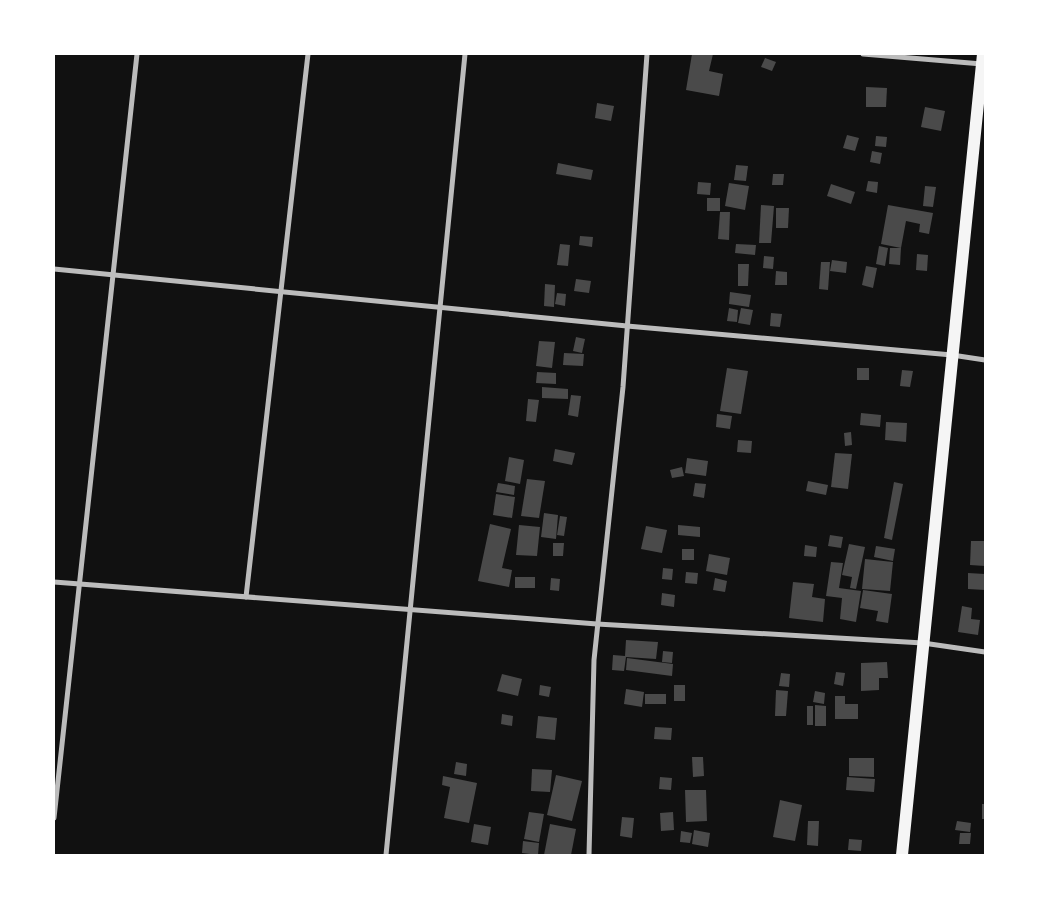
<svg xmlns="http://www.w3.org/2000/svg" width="1039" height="909" viewBox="0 0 1039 909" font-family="'Exo 2',sans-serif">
<rect width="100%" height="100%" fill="#111"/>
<g fill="#4a4a4a">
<polygon points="692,54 713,54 709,71 723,74 719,96 686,90"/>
<polygon points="765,58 776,62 772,71 761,67"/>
<polygon points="866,87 887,88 886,107 866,107"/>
<polygon points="597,103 614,106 611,121 595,118"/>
<polygon points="925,107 945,111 941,131 921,127"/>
<polygon points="847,135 859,138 855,151 843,148"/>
<polygon points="876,136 887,137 886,147 875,146"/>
<polygon points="872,151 882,153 880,164 870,162"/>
<polygon points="558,163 593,170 591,180 556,174"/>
<polygon points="736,165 748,166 746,181 734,180"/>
<polygon points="773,174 784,174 783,185 772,185"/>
<polygon points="868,181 878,182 877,193 866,191"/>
<polygon points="698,182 711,183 710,195 697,194"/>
<polygon points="729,183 749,186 745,210 725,206"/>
<polygon points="831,184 855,192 851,204 827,196"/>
<polygon points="925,186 936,187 933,207 923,206"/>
<rect x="707" y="198" width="13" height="13"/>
<polygon points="761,205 774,206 771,243 759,243"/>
<polygon points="888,205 933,213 929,234 919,232 920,224 906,221 901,248 881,244"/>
<polygon points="776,208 789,208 788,228 776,228"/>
<polygon points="720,212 730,212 729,240 718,239"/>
<polygon points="580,236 593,237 592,247 579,245"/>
<polygon points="560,244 570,245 568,266 557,265"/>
<polygon points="736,244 756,245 755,255 735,253"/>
<polygon points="879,246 888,248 885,266 876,264"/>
<polygon points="890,248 901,248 900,265 889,264"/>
<polygon points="917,254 928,255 927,271 916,270"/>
<polygon points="764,256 774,257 773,269 763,268"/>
<polygon points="832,260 847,262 846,273 830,271"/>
<polygon points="821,262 830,262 828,290 819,289"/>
<polygon points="738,264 749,264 748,286 738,286"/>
<polygon points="866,266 877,268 873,288 862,285"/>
<polygon points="776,271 787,272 787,285 775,285"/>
<polygon points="576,279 591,281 589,293 574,291"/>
<polygon points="545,284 555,285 554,307 544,306"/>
<polygon points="730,292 751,295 749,307 729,304"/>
<polygon points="557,293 566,294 565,306 555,304"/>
<polygon points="729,308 738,310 737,322 727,321"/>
<polygon points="741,308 753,310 750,325 738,323"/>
<polygon points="771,313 782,314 780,327 770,326"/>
<polygon points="576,337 585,339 582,353 573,351"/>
<polygon points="539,341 555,342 552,368 536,366"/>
<polygon points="564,353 584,354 583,366 563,365"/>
<polygon points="727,368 748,371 741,414 720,411"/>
<rect x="857" y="368" width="12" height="12"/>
<polygon points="902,370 913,371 910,387 900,386"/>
<polygon points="537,372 556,373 556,384 536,383"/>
<polygon points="542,387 568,389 568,399 542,398"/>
<polygon points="571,395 581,396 578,417 568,415"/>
<polygon points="528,399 539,400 536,422 526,421"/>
<polygon points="861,413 881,415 880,427 860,425"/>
<polygon points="717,414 732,416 730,429 716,427"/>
<polygon points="886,422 907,423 906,442 885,440"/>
<polygon points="851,432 852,445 845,446 844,433"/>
<polygon points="738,440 752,441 751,453 737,452"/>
<polygon points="555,449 575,453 572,465 553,461"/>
<polygon points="835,453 852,454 848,489 831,487"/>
<polygon points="509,457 524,460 520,484 505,481"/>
<polygon points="687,458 708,461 706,476 685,473"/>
<polygon points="682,467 684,476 672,478 670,470"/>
<polygon points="527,479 545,481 539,518 521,516"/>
<polygon points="808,481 828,485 826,495 806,491"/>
<polygon points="894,482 903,484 892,540 884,538"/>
<polygon points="498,483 515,486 514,495 496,492"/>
<polygon points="695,483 706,484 704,498 693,496"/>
<polygon points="496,494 515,497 512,518 493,515"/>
<polygon points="544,513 558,515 556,539 541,537"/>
<polygon points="560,516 567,517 564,536 557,535"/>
<polygon points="490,524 511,529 502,568 512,570 509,587 478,581"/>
<polygon points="519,525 540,527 537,556 516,555"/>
<polygon points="678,525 700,527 700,537 678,535"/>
<polygon points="646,526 667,530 662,553 641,549"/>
<polygon points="830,535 843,537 841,548 828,546"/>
<polygon points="971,541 985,541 985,566 970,565"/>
<polygon points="553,543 564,543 563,556 553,556"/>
<polygon points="849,544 865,547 856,589 850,588 852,577 842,575"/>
<polygon points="805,545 817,547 816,557 804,556"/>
<polygon points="876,546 895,549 893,561 874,557"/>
<rect x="682" y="549" width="12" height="11"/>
<polygon points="709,554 730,558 727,575 706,571"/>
<polygon points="865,559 893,562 890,591 862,589"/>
<polygon points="831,562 843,563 839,588 861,591 856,622 840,619 842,598 826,596"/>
<polygon points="663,568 673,569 672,580 662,579"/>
<polygon points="686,572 698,573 697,584 685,583"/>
<polygon points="968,573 985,574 985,590 968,589"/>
<rect x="515" y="577" width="20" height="11"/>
<polygon points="551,578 560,579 559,591 550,590"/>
<polygon points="715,578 727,581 725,592 713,590"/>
<polygon points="793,582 814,584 812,597 825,599 823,622 789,618"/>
<polygon points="863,590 892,594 888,623 876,621 878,611 860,608"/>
<polygon points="662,593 675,595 674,607 661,605"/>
<polygon points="962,606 972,608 971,619 980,620 978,635 958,632"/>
<polygon points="626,640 658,642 656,659 626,657 624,671 612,670 613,655 625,656"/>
<polygon points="663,651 673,652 672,663 662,662"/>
<polygon points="627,658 673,664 672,676 626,670"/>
<polygon points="887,662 888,678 879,678 879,690 861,691 861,663"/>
<polygon points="836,672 845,673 843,686 834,684"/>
<polygon points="781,673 790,674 789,687 779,686"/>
<polygon points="502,674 522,679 518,696 497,691"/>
<polygon points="540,685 551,687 549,697 539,695"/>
<rect x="674" y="685" width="11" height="16"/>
<polygon points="626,689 644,692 642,707 624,704"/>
<polygon points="776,690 788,691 786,716 775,716"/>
<polygon points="815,691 825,693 824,704 813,702"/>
<rect x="645" y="694" width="21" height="10"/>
<polygon points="835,696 845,696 845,704 858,704 858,719 835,719"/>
<polygon points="815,705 826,706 826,726 815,726"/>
<rect x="807" y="706" width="6" height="19"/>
<polygon points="502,714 513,716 512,726 501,724"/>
<polygon points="538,716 557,718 555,740 536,738"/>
<polygon points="655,727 672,728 671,740 654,739"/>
<polygon points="692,757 703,757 704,776 693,777"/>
<polygon points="849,758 874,758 874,777 849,776"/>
<polygon points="456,762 467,764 466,776 454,774"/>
<polygon points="532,769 552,770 550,792 531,791"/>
<polygon points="556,775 582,781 572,821 547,815"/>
<polygon points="443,776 477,783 469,823 444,818 450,787 442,785"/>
<polygon points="660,777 672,778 671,790 659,789"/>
<polygon points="847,777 875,779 874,792 846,790"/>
<polygon points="685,790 706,790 707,821 686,822"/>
<polygon points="780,800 802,805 795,841 773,837"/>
<rect x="982" y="804" width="3" height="15"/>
<polygon points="529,812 544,814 539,842 524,839"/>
<polygon points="673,812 674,830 661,831 660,813"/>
<polygon points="622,817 634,818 632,838 620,836"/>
<polygon points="808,821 819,821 818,846 807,845"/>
<polygon points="957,821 971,823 970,832 955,830"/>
<polygon points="474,824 491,827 488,845 471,842"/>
<polygon points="550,824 576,829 571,855 544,855"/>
<polygon points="694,830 710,833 708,847 692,844"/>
<polygon points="681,831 692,833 690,843 680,842"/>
<polygon points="960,833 971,833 970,844 959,844"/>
<polygon points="849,839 862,840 861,851 848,850"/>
<polygon points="523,841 539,843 538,855 522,853"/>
</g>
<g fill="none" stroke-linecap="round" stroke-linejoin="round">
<g stroke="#bcbcbc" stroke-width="5">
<polyline points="863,54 982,64"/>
<polyline points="54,269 627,326 952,355 985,360"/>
<polyline points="54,582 597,624 923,643 985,652"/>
<polyline points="246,597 308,54"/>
<polyline points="54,818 137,54"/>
<polyline points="386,855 465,54"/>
<polyline points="589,855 594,660 623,387 647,54"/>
</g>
<polyline stroke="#f5f5f5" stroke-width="12" points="902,855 983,54"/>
</g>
<rect width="1039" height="909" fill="none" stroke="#ffffff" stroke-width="110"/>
</svg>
